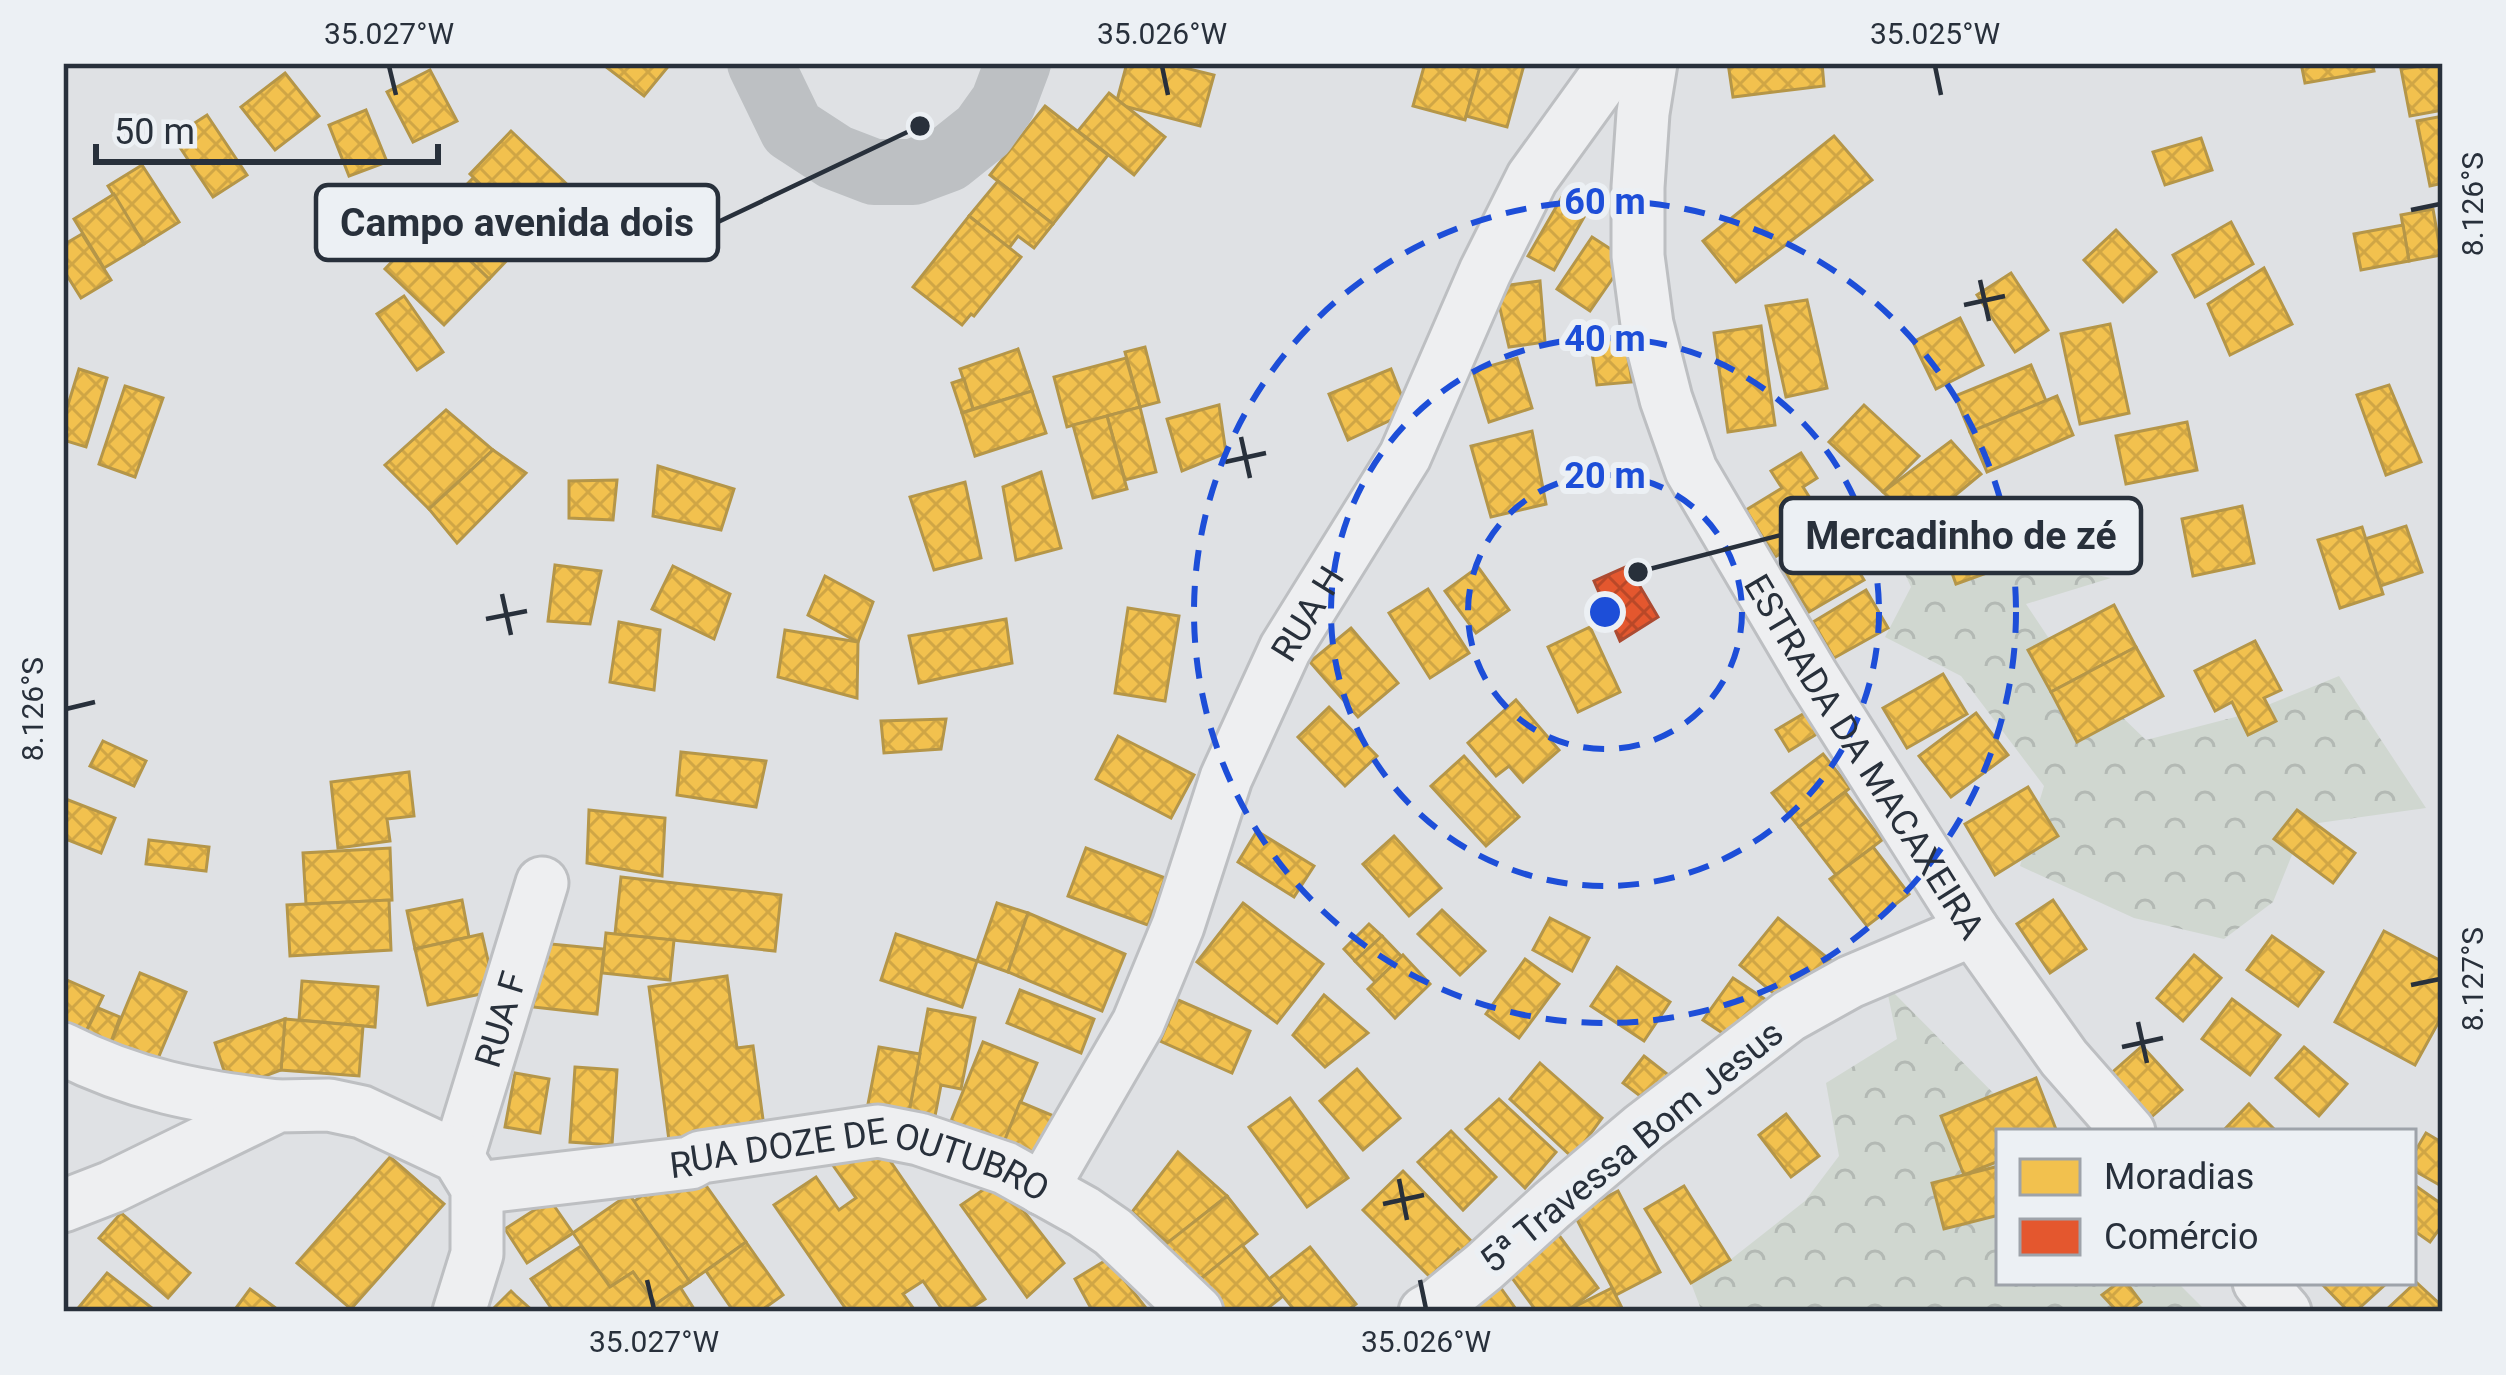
<svg xmlns="http://www.w3.org/2000/svg" width="2506" height="1375" viewBox="0 0 2506 1375" font-family="Roboto,sans-serif">
<defs>
<pattern id="forest-crowns" width="20" height="18" patternUnits="userSpaceOnUse" patternTransform="scale(3)"><rect width="20" height="18" fill="#d0d7d0"/><path d="M2 6a3 3 0 1 1 6 0M12 15a3 3 0 1 1 6 0" fill="none" stroke="#b3b9b4"/></pattern>
<pattern id="homes-cross-hatch" width="8" height="8" patternUnits="userSpaceOnUse" patternTransform="scale(3)"><rect width="8" height="8" fill="#f2c14e"/><path d="M0 0l8 8M0 8l8-8" fill="none" stroke="#d0a645"/></pattern>
<pattern id="shops-cross-hatch" width="8" height="8" patternUnits="userSpaceOnUse" patternTransform="scale(3)"><rect width="8" height="8" fill="#e4572e"/><path d="M0 0l8 8M0 8l8-8" fill="none" stroke="#b94828"/></pattern>
</defs>
<rect width="100%" height="100%" fill="#dfe1e4"/>
<g fill="url(#forest-crowns)">
<polygon points="1922,483 1974,549 2111,578 2026,604 2064,661 2146,740 2243,715 2339,676 2426,808 2304,825 2273,902 2224,939 2134,918 2020,866 2044,786 1961,676 1885,637 1911,587 1875,509"/>
<polygon points="1886,985 2032,1132 1999,1132 1999,1282 2177,1282 2207,1312 1702,1312 1691,1283 1730,1260 1805,1201 1839,1156 1826,1083 1897,1039"/>
</g>
<g fill="url(#homes-cross-hatch)" stroke="#b59648" stroke-width="3">
<polygon points="601,63 671,63 644,96"/>
<polygon points="1127,63 1165,63 1214,75 1200,126 1116,104"/>
<polygon points="1425,63 1457,63 1480,69 1465,120 1413,106"/>
<polygon points="1481,63 1524,65 1507,127 1466,116"/>
<polygon points="1728,63 1822,63 1824,86 1733,97"/>
<polygon points="2301,63 2372,63 2374,71 2305,83"/>
<polygon points="2443,63 2443,110 2410,116 2401,69"/>
<polygon points="430,70 457,121 413,142 387,92"/>
<polygon points="285,73 319,116 275,150 241,107"/>
<polygon points="1109,93 1165,137 1134,175 1078,131"/>
<polygon points="1045,106 1108,155 1053,224 990,175"/>
<polygon points="366,110 387,162 349,176 329,125"/>
<polygon points="207,115 247,175 213,197 173,137"/>
<polygon points="2443,116 2443,183 2430,186 2417,121"/>
<polygon points="511,131 574,191 532,234 470,174"/>
<polygon points="1834,136 1872,180 1736,282 1703,241"/>
<polygon points="2201,138 2212,170 2165,185 2153,152"/>
<polygon points="142,165 179,222 144,244 108,186"/>
<polygon points="473,178 532,234 489,279 430,222"/>
<polygon points="998,181 1053,224 1034,248 1018,236 1009,248 969,216"/>
<polygon points="114,194 144,244 104,268 74,219"/>
<polygon points="1563,195 1588,210 1554,270 1528,256"/>
<polygon points="2433,209 2441,255 2409,261 2401,215"/>
<polygon points="969,216 1021,257 974,316 971,314 962,325 913,287"/>
<polygon points="430,222 489,279 444,325 385,269"/>
<polygon points="2231,222 2253,264 2195,297 2173,255"/>
<polygon points="2403,225 2409,261 2361,270 2354,234"/>
<polygon points="2116,230 2156,272 2123,302 2084,260"/>
<polygon points="82,234 111,280 81,298 63,269 63,245"/>
<polygon points="1592,237 1626,259 1590,311 1557,289"/>
<polygon points="2264,268 2292,324 2230,355 2208,304"/>
<polygon points="2011,273 2048,330 2015,352 1977,295"/>
<polygon points="1540,281 1545,342 1509,347 1495,287"/>
<polygon points="404,296 443,352 417,370 377,314"/>
<polygon points="1807,300 1827,388 1786,397 1766,306"/>
<polygon points="1960,318 1983,365 1936,389 1913,342"/>
<polygon points="2110,324 2129,413 2080,424 2061,334"/>
<polygon points="1761,326 1775,425 1728,432 1714,333"/>
<polygon points="1590,340 1625,340 1632,382 1597,385"/>
<polygon points="1145,347 1159,402 1140,407 1125,352"/>
<polygon points="1018,349 1032,391 973,409 960,369"/>
<polygon points="1126,358 1140,407 1067,427 1054,377"/>
<polygon points="1517,358 1532,408 1489,422 1473,371"/>
<polygon points="2031,365 2046,401 1970,432 1955,396"/>
<polygon points="79,369 107,378 86,447 63,440 63,421"/>
<polygon points="1391,369 1408,412 1348,440 1329,394"/>
<polygon points="964,379 973,409 962,413 952,383"/>
<polygon points="2389,385 2421,462 2386,475 2357,395"/>
<polygon points="125,386 163,398 135,477 99,464"/>
<polygon points="1032,391 1046,433 975,456 962,413"/>
<polygon points="2057,396 2073,435 1987,472 1970,432"/>
<polygon points="1219,405 1226,453 1182,471 1167,419"/>
<polygon points="1864,405 1919,456 1883,492 1829,442"/>
<polygon points="1140,407 1156,472 1125,480 1107,416"/>
<polygon points="446,410 493,450 429,509 385,465"/>
<polygon points="1107,416 1127,489 1093,498 1073,425"/>
<polygon points="2187,422 2197,470 2126,484 2116,436"/>
<polygon points="1532,431 1546,504 1491,517 1471,446"/>
<polygon points="1951,441 1981,474 1918,526 1883,492"/>
<polygon points="493,450 526,473 457,543 429,509"/>
<polygon points="1801,453 1817,478 1803,487 1827,525 1775,557 1746,510 1782,488 1771,471"/>
<polygon points="658,466 734,489 721,530 653,516"/>
<polygon points="1041,472 1061,548 1016,560 1003,487"/>
<polygon points="617,480 613,520 569,518 569,481"/>
<polygon points="965,482 981,558 934,570 910,497"/>
<polygon points="2040,504 2056,548 1956,584 1940,540"/>
<polygon points="2242,506 2254,563 2193,576 2182,519"/>
<polygon points="2406,526 2422,572 2380,586 2365,539"/>
<polygon points="2362,527 2383,594 2340,608 2318,540"/>
<polygon points="1837,535 1864,580 1809,612 1783,568"/>
<polygon points="555,565 601,571 590,624 548,621"/>
<polygon points="673,566 730,594 714,639 652,609"/>
<polygon points="1478,567 1509,610 1476,633 1445,591"/>
<polygon points="825,576 873,602 858,642 808,615"/>
<polygon points="1428,589 1469,653 1430,678 1389,613"/>
<polygon points="1866,590 1888,628 1834,658 1813,622"/>
<polygon points="2114,605 2136,647 2051,692 2028,650"/>
<polygon points="1128,608 1179,616 1165,701 1115,693"/>
<polygon points="1006,619 1012,663 919,683 909,636"/>
<polygon points="619,622 660,630 654,690 610,682"/>
<polygon points="1590,627 1620,692 1578,712 1548,647"/>
<polygon points="1351,628 1398,683 1358,717 1310,662"/>
<polygon points="785,630 858,642 857,698 778,677"/>
<polygon points="2255,641 2281,690 2264,698 2276,721 2248,735 2232,702 2215,711 2195,671"/>
<polygon points="2136,647 2163,696 2077,742 2051,692"/>
<polygon points="1943,674 1967,714 1907,748 1883,708"/>
<polygon points="1516,700 1559,750 1523,782 1509,766 1496,776 1468,743"/>
<polygon points="1329,707 1377,756 1345,786 1298,737"/>
<polygon points="1808,711 1820,732 1789,751 1776,730"/>
<polygon points="1976,713 2008,755 1951,797 1919,756"/>
<polygon points="946,719 941,749 884,753 881,721"/>
<polygon points="1118,736 1194,775 1171,818 1096,779"/>
<polygon points="103,741 146,761 134,786 90,766"/>
<polygon points="681,752 766,761 756,807 677,795"/>
<polygon points="1823,754 1850,788 1799,827 1772,793"/>
<polygon points="1464,756 1519,817 1486,846 1431,786"/>
<polygon points="409,772 414,816 387,819 390,841 338,848 331,782"/>
<polygon points="2028,787 2058,836 1995,875 1965,824"/>
<polygon points="1845,792 1882,840 1836,875 1799,827"/>
<polygon points="63,798 115,818 101,853 63,838"/>
<polygon points="589,810 665,818 662,876 587,863"/>
<polygon points="2297,810 2355,853 2333,883 2274,839"/>
<polygon points="1257,831 1314,866 1294,897 1238,862"/>
<polygon points="1394,836 1441,888 1409,916 1363,864"/>
<polygon points="149,840 209,847 206,871 146,864"/>
<polygon points="1873,847 1909,894 1867,926 1830,879"/>
<polygon points="390,848 392,900 306,904 303,853"/>
<polygon points="1086,848 1165,878 1148,925 1068,896"/>
<polygon points="621,877 781,895 775,951 615,934"/>
<polygon points="389,900 391,950 290,956 287,905"/>
<polygon points="462,900 469,937 415,949 407,911"/>
<polygon points="2053,900 2086,949 2050,973 2017,924"/>
<polygon points="997,903 1028,913 1008,972 977,961"/>
<polygon points="1243,903 1323,964 1277,1023 1197,962"/>
<polygon points="1442,910 1485,951 1460,975 1418,934"/>
<polygon points="1028,913 1125,954 1102,1011 1008,972"/>
<polygon points="1550,918 1589,938 1572,971 1533,950"/>
<polygon points="1778,918 1830,960 1790,1007 1740,965"/>
<polygon points="1369,924 1382,936 1355,961 1344,949"/>
<polygon points="2384,931 2443,962 2443,1014 2415,1065 2335,1022"/>
<polygon points="606,933 674,940 670,980 602,973"/>
<polygon points="482,934 495,991 428,1005 415,949"/>
<polygon points="896,934 977,961 962,1007 881,980"/>
<polygon points="1382,936 1402,957 1375,982 1355,961"/>
<polygon points="2272,936 2323,972 2298,1006 2247,970"/>
<polygon points="540,943 604,949 597,1014 533,1007"/>
<polygon points="1403,955 1430,984 1395,1018 1368,989"/>
<polygon points="2194,955 2221,978 2183,1021 2157,998"/>
<polygon points="1525,959 1559,984 1519,1038 1486,1014"/>
<polygon points="1617,967 1670,1002 1644,1041 1591,1006"/>
<polygon points="140,973 186,992 151,1075 108,1050"/>
<polygon points="727,976 737,1048 753,1046 765,1134 670,1148 649,987"/>
<polygon points="1733,978 1769,1002 1739,1044 1703,1020"/>
<polygon points="67,980 103,996 82,1040 63,1031 63,987"/>
<polygon points="302,981 378,987 375,1027 299,1020"/>
<polygon points="1020,990 1094,1019 1081,1053 1007,1023"/>
<polygon points="1324,995 1368,1033 1325,1067 1293,1035"/>
<polygon points="2232,999 2280,1035 2250,1075 2202,1039"/>
<polygon points="1178,1000 1250,1031 1232,1073 1160,1041"/>
<polygon points="98,1008 120,1017 108,1050 82,1040"/>
<polygon points="928,1009 975,1018 961,1089 941,1085 935,1116 909,1112"/>
<polygon points="285,1019 363,1026 359,1076 281,1070"/>
<polygon points="285,1019 281,1070 230,1089 215,1043"/>
<polygon points="983,1042 1037,1063 1000,1152 947,1131"/>
<polygon points="2142,1046 2182,1090 2148,1120 2108,1076"/>
<polygon points="879,1047 920,1054 909,1112 868,1104"/>
<polygon points="2304,1047 2347,1084 2319,1116 2276,1078"/>
<polygon points="1644,1056 1676,1081 1656,1108 1623,1083"/>
<polygon points="1540,1063 1602,1118 1573,1158 1510,1099"/>
<polygon points="575,1067 617,1070 612,1145 570,1142"/>
<polygon points="1357,1069 1400,1118 1363,1150 1320,1101"/>
<polygon points="515,1073 549,1079 540,1133 505,1127"/>
<polygon points="2036,1078 2057,1132 1999,1132 1999,1161 1964,1175 1941,1116"/>
<polygon points="1290,1098 1348,1178 1307,1207 1249,1127"/>
<polygon points="1499,1099 1556,1152 1525,1188 1466,1129"/>
<polygon points="1020,1102 1054,1116 1035,1165 1000,1152"/>
<polygon points="2249,1104 2277,1132 2222,1132"/>
<polygon points="1786,1114 1819,1156 1791,1177 1759,1135"/>
<polygon points="1451,1131 1496,1177 1463,1210 1418,1162"/>
<polygon points="2426,1133 2443,1143 2443,1187 2413,1170 2413,1155"/>
<polygon points="873,1136 985,1299 965,1312 944,1312 923,1281 903,1294 916,1312 848,1312 774,1205 816,1177 839,1210 856,1198 832,1164"/>
<polygon points="1178,1152 1227,1196 1168,1243 1132,1212"/>
<polygon points="390,1157 444,1204 351,1309 297,1263"/>
<polygon points="690,1163 746,1242 690,1282 633,1202"/>
<polygon points="1999,1166 1999,1215 1944,1229 1932,1183"/>
<polygon points="1403,1171 1475,1245 1464,1256 1458,1249 1430,1277 1363,1210"/>
<polygon points="999,1179 1064,1263 1027,1297 961,1205"/>
<polygon points="2413,1184 2443,1205 2443,1224 2430,1242 2413,1230"/>
<polygon points="1684,1186 1730,1260 1691,1283 1645,1209"/>
<polygon points="1618,1191 1660,1272 1616,1295 1574,1214"/>
<polygon points="629,1194 690,1282 656,1304 633,1272 610,1287 573,1233"/>
<polygon points="1227,1196 1257,1234 1188,1289 1157,1251"/>
<polygon points="550,1200 573,1233 527,1263 505,1229"/>
<polygon points="121,1213 190,1273 168,1298 99,1238"/>
<polygon points="1555,1230 1598,1288 1566,1312 1537,1312 1504,1267"/>
<polygon points="746,1242 783,1295 759,1312 734,1312 706,1271"/>
<polygon points="1242,1245 1283,1296 1263,1312 1211,1312 1191,1287"/>
<polygon points="581,1246 610,1287 633,1272 656,1304 680,1287 696,1312 554,1312 531,1279"/>
<polygon points="1310,1247 1356,1304 1346,1312 1296,1312 1269,1279"/>
<polygon points="1108,1259 1149,1312 1093,1312 1075,1279"/>
<polygon points="107,1273 157,1312 85,1312 79,1307"/>
<polygon points="2119,1282 2126,1282 2141,1302 2128,1312 2118,1312 2102,1295"/>
<polygon points="2320,1282 2388,1282 2355,1312 2349,1312"/>
<polygon points="2416,1282 2443,1307 2443,1312 2384,1312"/>
<polygon points="1498,1284 1518,1312 1464,1312"/>
<polygon points="1612,1288 1624,1312 1574,1312 1572,1308"/>
<polygon points="250,1289 281,1312 233,1312"/>
<polygon points="511,1291 515,1295 534,1312 490,1312"/>
</g>
<polygon fill="url(#shops-cross-hatch)" stroke="#ac4b32" stroke-width="3" points="1628,566 1658,617 1620,641 1594,581"/>
<g fill="none" stroke-linecap="round" stroke-linejoin="round">
<defs>
<g id="street">
<path id="s1" d="M 1651,63 L 1643,113 L 1638,187 L 1638,256 L 1647,324 L 1666,399 L 1691,470 L 1813,677 L 1973,930 L 2064,1058 L 2129,1132"/>
<path d="M 63,1049 C 134,1085 199,1097 278,1106"/>
<path id="s2" d="M 458,1157 L 542,883"/>
<path id="s3" d="M 477,1188 L 690,1163 L 701,1157 L 878,1131 L 919,1139 L 1005,1168 L 1084,1212 L 1113,1232 L 1197,1312"/>
<path id="s4" d="M 1042,1189 L 1138,1023 L 1178,926 L 1226,778 L 1285,649 L 1405,456 L 1485,272 L 1532,178 L 1615,63"/>
<polyline points="63,1206 112,1187 278,1106 329,1105 362,1112 458,1157 477,1188 477,1254 459,1312"/>
<polyline points="2259,1282 2285,1312"/>
<polyline points="1425,1312 1436,1306 1484,1267 1552,1205 1643,1128 1789,1016 1850,982 1973,930"/>
</g>
</defs>
<use href="#street" stroke="#bdbfc2" stroke-width="57"/>
<use href="#street" stroke="#eeeff1" stroke-width="51"/>
<polyline stroke="#bdc0c3" stroke-width="66" points="760,63 792,129 835,157 874,172 913,172 948,159 983,131 1003,103 1018,63"/>
</g>
<path fill="none" stroke="#28303b" stroke-width="4.5" d="M 389,66 L 396,95M 1162,66 L 1168,95M 1935,66 L 1941,95M 2411,210 L 2440,204M 1980,280 L 1989,321M 1964,305 L 2005,296M 1241,437 L 1250,478M 1225,462 L 1266,453M 502,594 L 511,635M 486,619 L 527,611M 66,709 L 95,702M 2411,985 L 2440,979M 2138,1022 L 2147,1063M 2122,1047 L 2163,1038M 1399,1179 L 1407,1220M 1383,1204 L 1424,1195M 647,1280 L 654,1309M 1420,1280 L 1426,1309"/>
<g fill="none" stroke="#1d4ed8" stroke-width="6" stroke-dasharray="21 15">
<circle cx="1605" cy="612" r="137"/>
<circle cx="1605" cy="612" r="274"/>
<circle cx="1605" cy="612" r="411"/>
</g>
<g text-anchor="middle" stroke-width="12" stroke-linejoin="round" paint-order="stroke">
<g font-size="36" fill="#28303b" stroke="#ecf0f4">
<text dy="13" stroke="none"><textPath href="#s4" startOffset="636">RUA H</textPath></text>
<text dy="13" stroke="none"><textPath href="#s1" startOffset="750">ESTRADA DA MACAXEIRA</textPath></text>
<text dy="13" stroke="none"><textPath href="#s2" startOffset="144">RUA F</textPath></text>
<text transform="translate(1631 1146) rotate(-39)" y="13">5ª Travessa Bom Jesus</text>
<text dy="13" stroke="none"><textPath href="#s3" startOffset="390">RUA DOZE DE OUTUBRO</textPath></text>
</g>
</g>
<circle cx="1605" cy="612" r="18" fill="#1d4ed8" stroke="#ecf0f4" stroke-width="6"/>
<g font-size="36" text-anchor="middle" font-weight="bold" fill="#1d4ed8" stroke="#ecf0f4" stroke-width="12" stroke-linejoin="round" paint-order="stroke">
<text x="1605" y="214">60 m</text>
<text x="1605" y="351">40 m</text>
<text x="1605" y="488">20 m</text>
</g>
<path fill="none" stroke="#28303b" stroke-width="4.5" d="M920 126L718 222M1638 572L1781 535"/>
<g fill="#28303b" stroke="#ecf0f4" stroke-width="4.5">
<circle cx="920" cy="126" r="12"/>
<circle cx="1638" cy="572" r="12"/>
</g>
<g fill="#ecf0f4" stroke="#28303b" stroke-width="4.5">
<rect x="316" y="185" width="402" height="75" rx="12"/>
<rect x="1781" y="498" width="360" height="75" rx="12"/>
</g>
<g font-size="39" text-anchor="middle" font-weight="bold" fill="#28303b">
<text x="517" y="236">Campo avenida dois</text>
<text x="1961" y="549">Mercadinho de zé</text>
</g>
<rect width="2506" height="1375" fill="none" stroke="#ecf0f4" stroke-width="132"/>
<rect x="1996" y="1129" width="420" height="156" fill="#ecf0f4" stroke="#9ea3aa" stroke-width="3"/>
<rect x="2020" y="1159" width="60" height="36" fill="#f2c14e" stroke="#9ea3aa" stroke-width="3"/>
<text x="2104" y="1189" font-size="36" fill="#28303b">Moradias</text>
<rect x="2020" y="1219" width="60" height="36" fill="#e4572e" stroke="#9ea3aa" stroke-width="3"/>
<text x="2104" y="1249" font-size="36" fill="#28303b">Comércio</text>
<path d="M96 144v18h342v-18" fill="none" stroke="#28303b" stroke-width="6"/>
<text x="114" y="144" font-size="36" fill="#28303b" stroke="#ecf0f4" stroke-width="9" paint-order="stroke">50 m</text>
<rect x="66" y="66" width="2374" height="1243" fill="none" stroke="#28303b" stroke-width="4.5"/>
<g font-size="30" text-anchor="middle" fill="#28303b">
<text x="389" y="44">35.027°W</text>
<text x="1162" y="44">35.026°W</text>
<text x="1935" y="44">35.025°W</text>
<text transform="translate(2473 204) rotate(-90)" y="10">8.126°S</text>
<text transform="translate(33 709) rotate(-90)" y="10">8.126°S</text>
<text transform="translate(2473 979) rotate(-90)" y="10">8.127°S</text>
<text x="654" y="1352">35.027°W</text>
<text x="1426" y="1352">35.026°W</text>
</g>
</svg>
